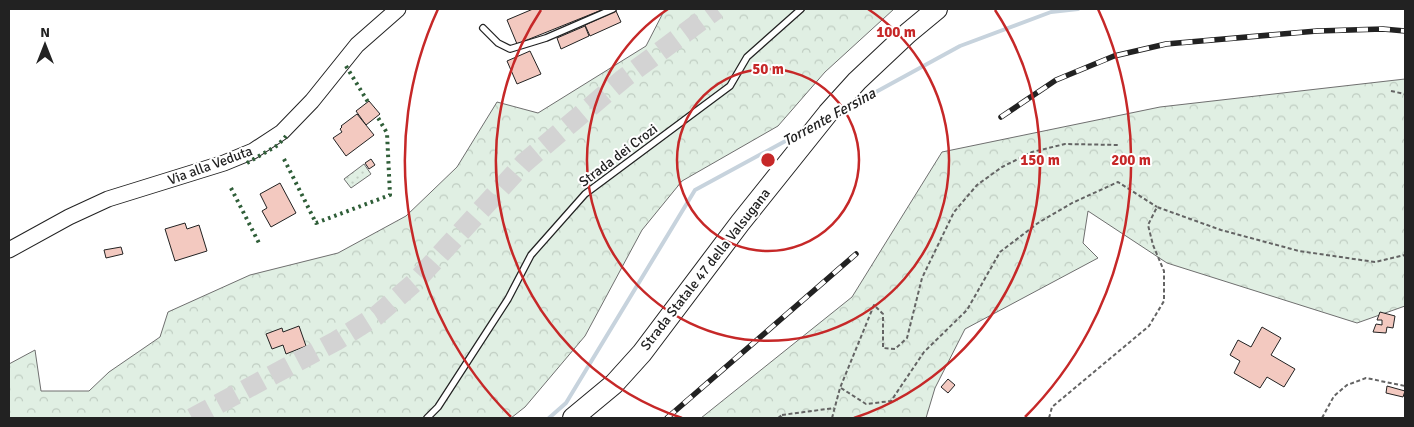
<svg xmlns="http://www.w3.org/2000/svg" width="1414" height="427" viewBox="0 0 1414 427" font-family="Signika,sans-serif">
<defs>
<pattern id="forest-crowns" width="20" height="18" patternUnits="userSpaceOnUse" patternTransform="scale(1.25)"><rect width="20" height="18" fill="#e0efe3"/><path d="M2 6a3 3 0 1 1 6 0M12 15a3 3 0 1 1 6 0" fill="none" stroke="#c0cdc2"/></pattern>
<pattern id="park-dots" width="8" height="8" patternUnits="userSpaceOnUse" patternTransform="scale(1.25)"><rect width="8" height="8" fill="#e0efe3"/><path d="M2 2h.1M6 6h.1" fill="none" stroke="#c0cdc2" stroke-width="1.8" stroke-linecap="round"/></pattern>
</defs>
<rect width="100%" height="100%" fill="#fff"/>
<g fill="url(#forest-crowns)" stroke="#6f6f6f">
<polygon points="665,9 894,9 825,72 778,126 682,181 642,230 585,336 525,407 511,418 9,418 9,364 35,350 41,391 89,391 109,372 160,337 168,312 250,275 338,253 406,216 457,167 497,102 538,113 646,46"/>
<polygon points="1405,79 1405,306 1357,323 1167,263 1088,211 1083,243 1098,258 965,329 935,388 926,418 701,418 852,297 942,152 1160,107"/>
</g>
<polygon fill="url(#park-dots)" stroke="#6f6f6f" points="364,164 371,174 351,188 344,179"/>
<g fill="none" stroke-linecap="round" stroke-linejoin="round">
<g stroke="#c7d3dd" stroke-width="4">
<polyline points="843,110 960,46 1051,12 1078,9"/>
<polyline points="549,418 566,403 695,190 802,132"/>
</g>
</g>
<g fill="#f3c9c0" stroke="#222">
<polygon points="533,9 604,9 517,44 507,20"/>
<polygon points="616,11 621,22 590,36 585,25"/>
<polygon points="585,26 589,36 561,49 557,38"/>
<polygon points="530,51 541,74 517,84 507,61"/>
<polygon points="369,101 380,114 366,125 356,111"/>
<polygon points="357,114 374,135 346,156 333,138 342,132 340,129 342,127 341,126"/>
<polygon points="371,159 375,165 369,169 365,163"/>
<polygon points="280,183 296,213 271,227 262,211 267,208 260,194"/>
<polygon points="185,223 187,229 199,225 207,251 175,261 165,229"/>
<polygon points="121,247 123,254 106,258 104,250"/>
<polygon points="1380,312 1395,316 1393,328 1387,327 1386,333 1373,332 1376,324 1382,325 1382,320 1377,320"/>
<polygon points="299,326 306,346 286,354 283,345 272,349 266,334 282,328 283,332"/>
<polygon points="1262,327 1281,338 1271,355 1295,369 1284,387 1267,377 1260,388 1234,373 1240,361 1230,355 1238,340 1251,347"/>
<polygon points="948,379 955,385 948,393 941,387"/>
<polygon points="1387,386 1405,391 1403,397 1386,393"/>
</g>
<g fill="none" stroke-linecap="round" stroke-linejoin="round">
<polyline stroke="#d3d3d3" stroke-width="20" stroke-dasharray="20 10" stroke-linecap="butt" points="192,418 336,341 376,316 414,283 524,163 623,79 717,9"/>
<defs>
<g id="lane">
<polyline points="483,28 498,43 510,49 546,38 613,9"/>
<polyline points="427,418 438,407 508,299 531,255 585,194 730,86 747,57 801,9"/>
</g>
<polyline id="secondary" points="9,250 69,217 108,199 224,163 253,151 282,132 312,101 357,45 398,9"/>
<polyline id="highway" points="573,418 614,384 642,353 740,223 828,113 857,81 908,33 937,9"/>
</defs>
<use href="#lane" stroke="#222" stroke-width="8"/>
<use href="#secondary" stroke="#222" stroke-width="17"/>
<use href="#highway" stroke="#222" stroke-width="22"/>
<g stroke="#646464" stroke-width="2" stroke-dasharray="4 2.5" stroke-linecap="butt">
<polyline points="1391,91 1405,94"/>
<polyline points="841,388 866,404 891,401 924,352 967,310 1000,252 1038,223 1072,203 1118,182 1157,207"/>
<polyline points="782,415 834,408"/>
<polyline points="778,418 782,415 781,418"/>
<polyline points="832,418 840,388 874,305 883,314 883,348 895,349 907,338 922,278 954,212 977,185 1002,167 1032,152 1065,144 1119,145"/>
<polyline points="1049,418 1052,407 1149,326 1164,301 1164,271 1153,245 1148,225 1157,207 1221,230 1299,251 1375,262 1405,255"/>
<polyline points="1322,418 1334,396 1347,385 1366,378 1405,386"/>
</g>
<use href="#lane" stroke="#fff" stroke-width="5.5"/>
<use href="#secondary" stroke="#fff" stroke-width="15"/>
<use href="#highway" stroke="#fff" stroke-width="20"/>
<defs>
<g id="rail">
<polyline points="1001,117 1056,80 1114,56 1166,44 1317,31 1383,29 1405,31"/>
<polyline points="667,418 856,254"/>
</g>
</defs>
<use href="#rail" stroke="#222" stroke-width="5.5"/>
<use href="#rail" stroke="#fff" stroke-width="4" stroke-dasharray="11" stroke-linecap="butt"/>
<g stroke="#2f5e38" stroke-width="4" stroke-dasharray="2.5 4" stroke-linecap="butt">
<polyline points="346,66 368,102"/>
<polyline points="284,159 316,223 390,195 387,133 377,116"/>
<polyline points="247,163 278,145 286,136"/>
<polyline points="231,188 260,245"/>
</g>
</g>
<g fill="none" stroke="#c62828" stroke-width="2.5">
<circle cx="768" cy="160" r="91"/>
<path d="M868 9A181 181 0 1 1 668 9"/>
<path d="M682 418A272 272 0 0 1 541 10M995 10A272 272 0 0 1 854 418"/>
<path d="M511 417A363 363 0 0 1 438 9M1098 9A363 363 0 0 1 1025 417"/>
</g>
<g text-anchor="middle" stroke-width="4" stroke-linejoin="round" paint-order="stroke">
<g font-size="14" fill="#222" stroke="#fff">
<text transform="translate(618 155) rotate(-37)" y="5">Strada dei Crozi</text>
<text transform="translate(210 165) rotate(-20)" y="5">Via alla Veduta</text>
<text transform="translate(705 269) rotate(-52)" y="5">Strada Statale 47 della Valsugana</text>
</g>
<g font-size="15" font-style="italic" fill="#222" stroke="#fff">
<text transform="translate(829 117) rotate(-29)" y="5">Torrente Fersina</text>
</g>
</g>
<circle cx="768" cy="160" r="8" fill="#c62828" stroke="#fff" stroke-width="2.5"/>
<g font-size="15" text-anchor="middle" font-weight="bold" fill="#c62828" stroke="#fff" stroke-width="4" stroke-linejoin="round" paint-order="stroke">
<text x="896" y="37">100 m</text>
<text x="768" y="74">50 m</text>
<text x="1040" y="165">150 m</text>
<text x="1131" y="165">200 m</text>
</g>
<rect width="1414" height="427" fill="none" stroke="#222222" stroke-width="20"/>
<g transform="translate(45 45)" stroke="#ffffff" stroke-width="4" paint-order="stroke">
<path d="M0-4L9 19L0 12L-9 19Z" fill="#222222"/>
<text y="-8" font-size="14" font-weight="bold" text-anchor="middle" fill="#222222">N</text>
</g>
</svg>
